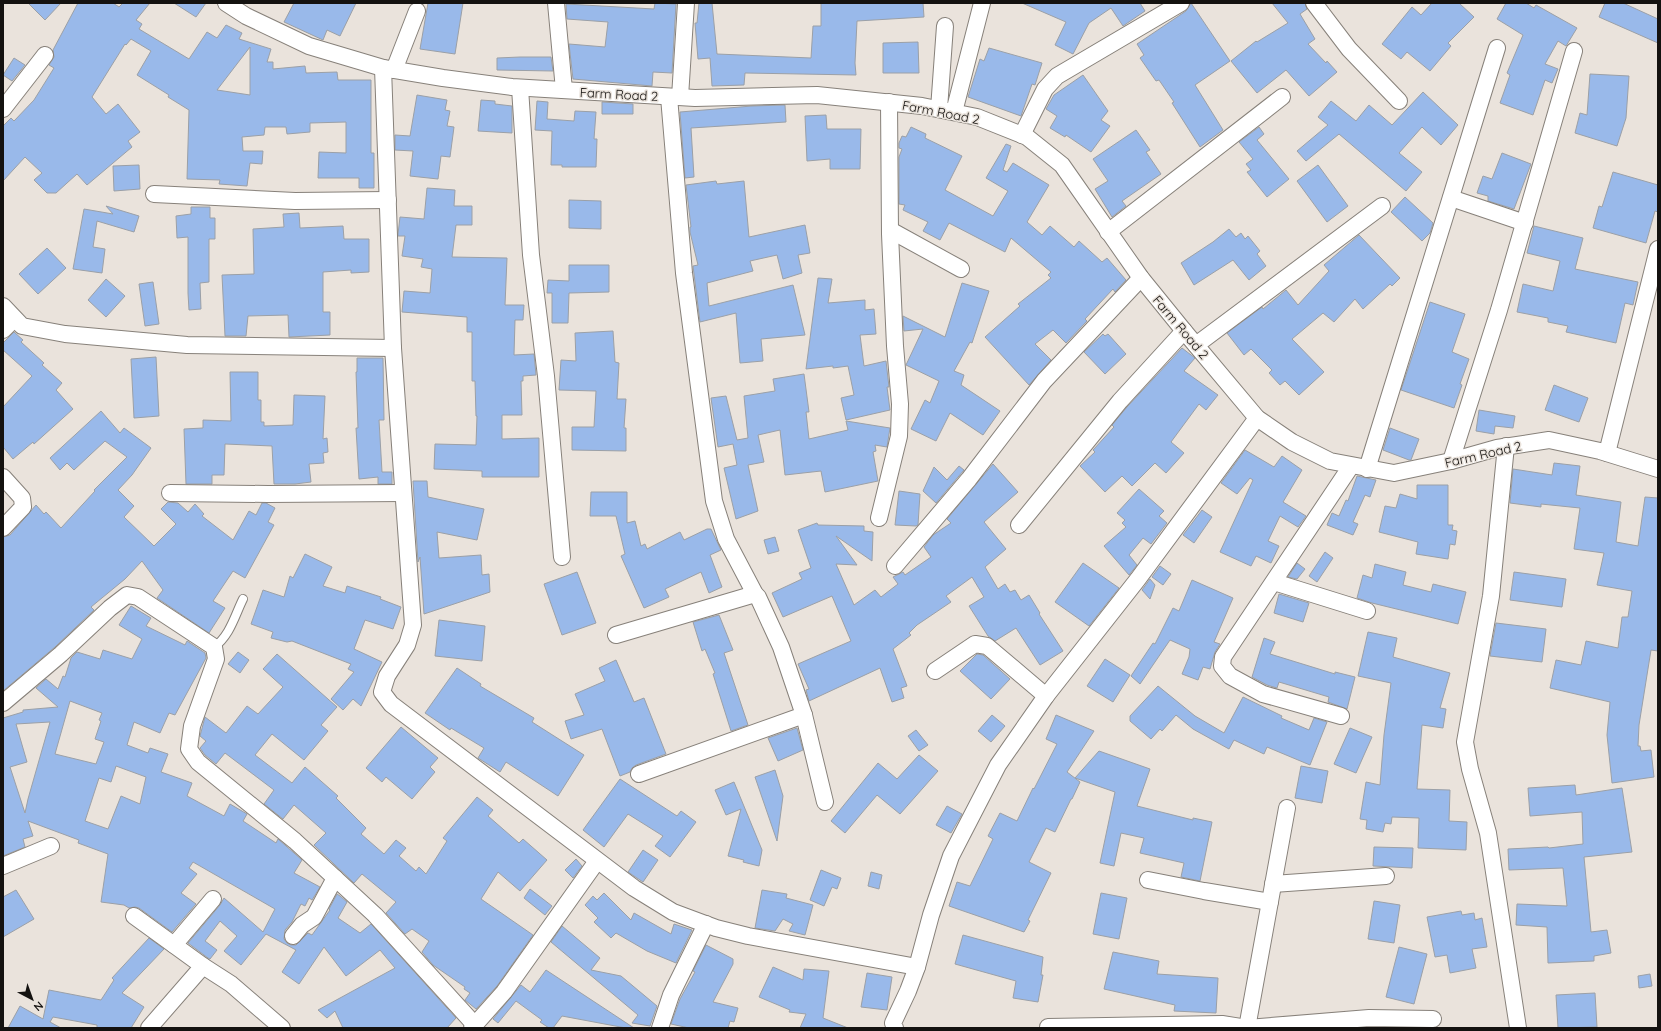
<svg xmlns="http://www.w3.org/2000/svg" width="1661" height="1031" viewBox="0 0 1661 1031" font-family="Quicksand,sans-serif">
<rect width="100%" height="100%" fill="#eae3dc"/>
<g fill="#99b9ea" stroke="#9ba0a7" fill-rule="evenodd">
<polygon points="28,3 61,3 45,20"/>
<path d="M 78,3 L 113,3 L 119,7 L 123,3 L 150,3 L 136,20 L 142,24 L 139,29 L 189,59 L 207,32 L 217,38 L 226,25 L 242,33 L 239,39 L 271,49 L 267,62 L 273,62 L 273,69 L 305,66 L 306,73 L 337,72 L 338,80 L 371,80 L 371,153 L 374,153 L 374,188 L 359,188 L 359,178 L 318,178 L 319,152 L 346,153 L 346,122 L 310,123 L 310,132 L 287,134 L 286,127 L 265,127 L 264,135 L 242,137 L 243,151 L 263,151 L 262,164 L 250,163 L 247,186 L 219,184 L 220,180 L 187,179 L 189,110 L 168,97 L 169,95 L 137,75 L 151,51 L 131,39 L 126,45 L 125,44 L 92,97 L 106,114 L 118,104 L 140,132 L 128,141 L 132,147 L 87,185 L 77,174 L 56,193 L 47,193 L 34,180 L 42,173 L 25,157 L 3,181 L 3,126 L 11,118 L 14,121 L 34,100 L 54,68 L 49,65 L 54,57 L 53,50 ZM 250,47 L 250,95 L 217,90 Z"/>
<polygon points="174,3 206,3 196,17"/>
<polygon points="294,3 356,3 340,36 327,30 323,40 284,22"/>
<polygon points="428,3 463,3 455,54 420,49"/>
<polygon points="655,3 676,4 672,73 653,72 652,86 573,79 569,44 605,47 608,22 567,19 566,4 654,9"/>
<polygon points="699,3 712,3 717,54 811,58 813,26 821,26 821,3 923,3 924,17 857,21 855,63 856,75 745,73 744,85 712,86 710,58 698,59 695,23 697,23"/>
<polygon points="1022,3 1140,3 1145,11 1123,26 1111,8 1089,23 1073,54 1055,45 1066,22"/>
<polygon points="1191,3 1230,61 1195,85 1223,130 1200,147 1172,103 1174,102 1159,80 1156,81 1140,58 1144,55 1137,44 1186,11"/>
<polygon points="1272,3 1305,3 1307,9 1300,14 1315,39 1308,44 1326,63 1327,61 1337,72 1309,96 1286,70 1257,93 1231,61 1256,41 1257,42 1288,23"/>
<polygon points="1432,3 1459,3 1474,17 1448,43 1451,46 1430,71 1407,52 1401,59 1382,44 1412,7 1421,15"/>
<polygon points="1506,3 1526,3 1534,8 1536,5 1577,28 1566,46 1558,41 1545,64 1558,69 1552,83 1545,80 1533,115 1500,103 1510,75 1507,73 1523,35 1497,19"/>
<polygon points="1605,3 1623,3 1658,19 1658,43 1599,17"/>
<polygon points="918,42 919,73 883,73 883,43"/>
<polygon points="989,48 1042,63 1035,85 1032,84 1021,116 968,97 980,59 984,61"/>
<polygon points="520,57 551,57 553,71 497,70 497,58"/>
<polygon points="14,58 25,65 12,81 3,75"/>
<polygon points="1590,74 1629,76 1626,118 1617,146 1575,133 1580,113 1587,115"/>
<polygon points="1083,75 1108,111 1101,120 1110,126 1091,152 1066,135 1065,137 1050,128 1057,116 1046,109 1054,95"/>
<polygon points="1423,92 1458,125 1441,145 1422,127 1399,153 1422,172 1406,191 1339,134 1306,161 1297,151 1328,125 1318,117 1331,101 1356,121 1369,105 1392,125"/>
<polygon points="417,95 447,100 445,110 450,111 447,126 454,127 450,157 441,156 438,179 410,176 413,151 395,150 395,135 410,136"/>
<polygon points="481,100 495,101 495,104 512,106 512,133 478,131"/>
<polygon points="537,101 548,102 547,119 574,121 575,111 596,112 594,139 597,139 596,167 562,167 562,165 551,165 552,131 535,130"/>
<polygon points="602,102 633,104 633,114 602,114"/>
<polygon points="785,105 786,122 691,128 694,177 685,178 680,112 752,106"/>
<polygon points="826,115 827,129 861,129 860,169 830,169 830,159 807,161 805,116"/>
<polygon points="911,127 926,134 925,138 962,156 945,190 993,216 1008,191 986,178 1006,144 1011,146 1003,170 1007,172 1013,163 1049,185 1027,222 1042,235 1050,226 1074,247 1079,241 1102,262 1107,258 1126,280 1115,292 1113,289 1085,319 1087,321 1066,343 1053,330 1035,344 1051,360 1029,385 985,337 1020,306 1018,304 1051,278 1048,275 1051,272 1011,238 1005,252 949,223 940,240 923,231 928,222 903,210 905,205 899,204 899,157 902,149 899,148 899,143 902,136 906,137"/>
<polygon points="1259,127 1264,134 1257,140 1289,179 1267,197 1247,172 1251,170 1246,164 1253,159 1239,142"/>
<polygon points="1136,130 1150,150 1146,152 1161,174 1122,201 1126,206 1112,217 1095,189 1108,181 1093,159"/>
<polygon points="1502,153 1531,164 1514,209 1488,201 1488,196 1477,193 1483,176 1492,179"/>
<polygon points="139,165 140,189 114,191 113,166"/>
<polygon points="1318,165 1348,206 1327,222 1297,181"/>
<polygon points="1613,172 1658,185 1658,212 1655,211 1646,243 1593,228 1599,206 1602,207"/>
<polygon points="716,181 717,184 744,181 749,237 805,225 810,253 798,255 802,273 783,279 777,255 750,261 753,271 707,283 709,306 793,285 805,335 761,339 763,361 740,363 736,313 700,322 693,266 698,265 690,232 690,227 691,227 686,185"/>
<polygon points="427,188 455,190 454,206 472,206 472,225 456,225 452,257 507,258 505,305 524,305 523,320 515,320 514,355 534,354 536,375 523,376 523,381 521,381 522,415 502,415 502,439 539,438 539,477 482,477 482,471 434,469 435,444 476,445 477,416 476,416 475,381 472,381 472,332 467,332 467,317 402,312 404,291 430,293 432,269 421,267 423,259 402,256 405,236 398,236 398,234 400,217 424,219"/>
<polygon points="1405,197 1433,223 1430,233 1422,241 1391,212"/>
<polygon points="569,200 601,201 601,229 569,228"/>
<polygon points="106,206 139,216 134,232 97,221 93,247 105,249 102,273 73,269 84,209 113,214"/>
<polygon points="191,207 210,207 210,218 215,218 215,239 209,239 209,282 200,283 201,309 189,310 188,293 188,237 177,238 176,216 191,214"/>
<polygon points="299,213 300,228 343,226 344,239 369,239 369,272 351,273 351,270 323,272 323,312 330,312 330,335 289,337 288,315 248,316 246,336 225,336 222,275 254,274 253,229 284,227 283,214"/>
<polygon points="1534,226 1583,238 1575,269 1638,282 1633,305 1625,303 1616,343 1566,332 1568,326 1548,322 1548,318 1517,312 1523,284 1553,291 1560,261 1527,253"/>
<polygon points="1229,229 1236,237 1241,233 1245,239 1248,236 1260,251 1257,254 1266,266 1249,280 1233,260 1194,285 1181,263 1213,242"/>
<polygon points="1359,235 1400,278 1392,286 1390,284 1363,309 1355,299 1334,322 1323,313 1292,339 1324,372 1299,395 1285,381 1280,385 1269,373 1272,370 1251,349 1244,355 1227,333 1262,307 1263,309 1286,290 1298,305 1329,271 1324,265"/>
<polygon points="47,248 66,268 38,294 19,274"/>
<polygon points="569,265 609,265 609,292 569,293 568,323 552,323 552,293 547,293 548,280 569,281"/>
<polygon points="818,278 832,279 828,303 865,300 865,310 874,309 876,334 860,335 864,366 886,361 889,387 887,387 890,410 846,420 841,398 854,395 848,366 833,368 833,366 806,369"/>
<polygon points="106,279 125,296 106,317 88,300"/>
<polygon points="153,282 159,324 145,326 139,284"/>
<polygon points="962,283 989,291 972,343 970,342 954,371 964,375 961,385 1000,411 983,435 950,413 936,441 911,429 925,400 930,403 939,381 906,365 923,329 904,331 903,316 945,337"/>
<polygon points="1430,302 1465,314 1452,352 1469,359 1460,384 1462,385 1454,408 1401,390"/>
<polygon points="613,331 615,362 619,363 617,399 626,399 624,428 626,428 626,451 572,450 572,427 594,427 596,391 559,390 561,360 576,361 575,333"/>
<polygon points="14,332 23,340 21,342 44,363 42,365 62,383 56,390 73,409 34,444 33,442 13,459 3,447 3,407 32,376 3,350 3,343"/>
<polygon points="1103,334 1105,336 1108,334 1126,354 1105,374 1084,352"/>
<polygon points="1182,348 1195,358 1184,371 1218,395 1206,410 1199,404 1171,442 1184,453 1166,473 1155,463 1132,486 1122,476 1105,492 1080,466 1095,452 1093,450 1114,427 1112,425 1127,407"/>
<polygon points="156,357 159,416 134,418 131,359"/>
<polygon points="357,358 383,358 384,420 379,420 382,472 392,472 392,484 378,484 378,477 359,479 356,428 358,428 356,372 357,372"/>
<polygon points="230,372 258,372 258,400 261,400 261,422 264,422 264,426 293,425 294,395 325,396 323,439 327,438 328,452 323,453 324,463 309,464 311,482 295,484 274,484 272,446 225,444 224,475 212,475 212,484 186,484 184,429 203,428 203,420 231,421"/>
<polygon points="804,374 809,412 806,412 809,439 848,430 846,421 890,428 887,447 875,445 876,451 873,452 878,481 825,492 821,471 785,475 780,430 758,435 764,462 748,465 758,511 736,519 724,468 737,465 733,444 718,447 711,398 726,396 737,440 748,438 744,396 775,391 773,379"/>
<polygon points="1554,385 1588,398 1579,422 1545,410"/>
<polygon points="1479,410 1515,416 1513,428 1495,426 1494,434 1476,431"/>
<polygon points="101,411 120,433 124,428 151,448 132,475 118,490 134,506 124,517 154,546 176,524 161,509 168,502 178,503 188,512 195,504 204,514 202,516 233,540 249,511 256,515 262,503 266,503 275,508 268,522 274,525 245,578 233,571 213,601 225,608 209,633 157,598 163,590 142,561 125,579 91,607 94,610 55,647 3,691 3,537 10,535 36,505 44,514 46,512 61,528 95,491 94,490 127,457 105,441 74,470 67,463 60,470 50,458"/>
<polygon points="1390,428 1419,439 1411,460 1409,460 1383,450"/>
<polygon points="1245,450 1274,467 1282,456 1302,470 1283,502 1306,516 1298,527 1280,516 1268,541 1279,546 1271,563 1256,556 1251,566 1220,552 1253,480 1250,478 1237,494 1221,483"/>
<polygon points="1554,463 1580,466 1576,495 1621,502 1616,542 1638,546 1645,497 1658,498 1658,651 1651,650 1639,725 1638,746 1640,746 1641,751 1651,750 1654,777 1612,783 1607,735 1610,702 1550,688 1556,660 1581,665 1586,641 1618,648 1622,617 1628,617 1632,591 1597,585 1604,553 1574,549 1580,508 1541,504 1541,507 1510,503 1513,469 1552,475"/>
<polygon points="993,464 1018,492 984,522 1006,549 985,567 998,589 1005,584 1010,592 1015,590 1021,600 1029,595 1040,613 1039,614 1063,651 1040,665 1016,628 995,641 988,636 969,606 984,597 972,577 946,596 951,602 917,625 909,633 911,635 893,649 907,686 901,688 904,698 892,702 880,668 809,701 806,690 809,689 798,664 851,641 832,596 783,617 772,593 802,579 799,573 811,568 798,530 817,523 818,525 864,526 864,531 873,532 872,561 836,536 857,565 836,564 854,605 875,590 881,597 898,584 893,577 903,572 905,575 931,557 924,547 933,535 951,523 947,519"/>
<polygon points="959,466 964,470 936,503 923,491 934,467 947,480"/>
<polygon points="1357,476 1376,480 1370,497 1365,495 1353,522 1358,524 1353,535 1327,525 1332,513 1339,516 1346,500 1348,501"/>
<polygon points="413,481 427,481 428,497 484,509 477,540 437,532 439,558 481,555 482,575 489,574 490,592 424,614 420,557 418,562"/>
<polygon points="1417,485 1448,485 1448,525 1453,525 1452,530 1457,531 1455,545 1450,544 1448,559 1416,554 1418,542 1379,532 1385,506 1396,508 1400,494 1417,499"/>
<polygon points="1139,489 1164,511 1159,516 1167,523 1151,544 1143,538 1129,555 1137,565 1129,575 1104,546 1126,527 1122,523 1125,520 1117,513"/>
<polygon points="899,491 920,494 918,525 916,526 895,525"/>
<polygon points="591,492 627,492 627,523 635,521 641,546 645,544 647,549 680,532 684,540 707,529 711,529 721,550 710,555 722,587 709,593 701,572 665,589 669,597 644,608 621,556 625,554 616,516 590,516"/>
<polygon points="1202,510 1212,517 1194,543 1183,535"/>
<polygon points="775,537 779,551 768,554 764,540"/>
<polygon points="1325,552 1333,558 1317,582 1309,576"/>
<polygon points="305,554 332,567 323,586 345,593 347,586 381,597 380,599 401,607 393,629 365,620 354,649 382,662 361,706 353,699 343,710 331,699 354,672 348,669 351,664 292,641 287,642 271,638 273,632 251,624 263,590 284,597 290,576 293,578"/>
<polygon points="1083,563 1119,588 1089,626 1055,602"/>
<polygon points="1297,563 1305,569 1297,579 1288,577"/>
<polygon points="1375,564 1406,572 1403,585 1431,592 1433,584 1466,592 1458,624 1372,603 1357,598 1363,575 1372,578"/>
<polygon points="1160,566 1171,574 1163,585 1152,577"/>
<polygon points="577,572 596,623 562,635 544,584"/>
<polygon points="1514,572 1566,579 1562,607 1510,600"/>
<polygon points="1150,579 1155,585 1150,599 1142,590"/>
<polygon points="1192,580 1233,598 1214,642 1220,644 1215,652 1210,669 1203,667 1198,680 1182,674 1189,657 1190,649 1170,640 1140,684 1131,676 1153,643 1155,644 1173,608 1179,611"/>
<polygon points="1279,594 1309,603 1303,622 1274,613"/>
<path d="M 131,606 L 151,618 L 146,626 L 185,645 L 187,641 L 205,653 L 206,658 L 175,715 L 169,713 L 160,733 L 134,722 L 127,745 L 148,753 L 150,748 L 168,754 L 161,772 L 192,783 L 187,796 L 224,816 L 230,804 L 247,814 L 243,821 L 276,843 L 278,839 L 302,860 L 294,873 L 320,887 L 312,900 L 309,898 L 305,906 L 301,904 L 292,922 L 285,930 L 284,939 L 287,943 L 291,945 L 296,945 L 308,933 L 312,935 L 330,910 L 329,909 L 337,894 L 340,896 L 347,902 L 338,918 L 360,933 L 371,924 L 456,1018 L 447,1028 L 343,1028 L 335,1011 L 327,1018 L 318,1010 L 395,968 L 380,950 L 346,976 L 324,947 L 299,984 L 282,972 L 296,950 L 266,934 L 241,965 L 224,951 L 237,936 L 220,921 L 205,941 L 217,950 L 210,959 L 208,958 L 188,943 L 220,905 L 224,898 L 263,932 L 275,909 L 193,862 L 189,868 L 197,874 L 181,893 L 196,904 L 172,932 L 139,908 L 135,907 L 129,908 L 124,905 L 101,902 L 108,854 L 78,843 L 79,840 L 28,821 L 33,836 L 23,839 L 25,847 L 3,856 L 3,718 L 23,712 L 23,710 L 58,707 L 36,688 L 46,679 L 58,689 L 63,676 L 65,677 L 71,658 L 77,652 L 100,659 L 103,650 L 132,659 L 142,639 L 119,625 ZM 70,701 L 102,713 L 99,720 L 101,721 L 95,739 L 104,742 L 96,764 L 55,754 ZM 50,722 L 28,799 L 25,813 L 10,767 L 27,762 L 16,724 ZM 116,766 L 146,777 L 140,804 L 121,796 L 108,829 L 85,821 L 99,778 L 111,782 Z"/>
<polygon points="719,615 733,650 724,653 748,725 731,731 713,674 715,673 705,649 702,651 693,622"/>
<polygon points="439,620 485,626 482,661 435,656"/>
<polygon points="1496,623 1546,629 1542,662 1490,656"/>
<polygon points="1368,632 1397,638 1393,657 1450,673 1440,708 1446,709 1443,728 1422,725 1417,789 1450,790 1449,821 1467,822 1466,850 1418,848 1419,818 1392,817 1391,824 1385,823 1383,832 1366,829 1367,820 1360,819 1366,782 1380,785 1384,735 1391,683 1358,676"/>
<polygon points="1264,638 1275,642 1270,654 1335,674 1335,672 1355,677 1347,709 1328,702 1329,697 1279,682 1277,688 1267,685 1252,677"/>
<polygon points="238,652 249,660 240,673 228,664"/>
<polygon points="277,654 337,707 321,725 328,731 304,760 272,734 255,755 292,783 305,767 338,796 336,798 366,828 361,834 384,854 396,840 406,848 399,856 416,871 419,867 426,874 447,841 443,838 477,797 493,810 488,816 519,843 523,839 547,860 520,891 498,872 481,899 533,935 497,986 476,1009 465,1000 470,993 464,989 465,987 433,965 422,952 429,941 412,929 405,934 386,913 396,902 362,874 354,883 314,845 326,833 294,805 283,819 264,804 274,790 225,753 216,764 205,755 200,748 206,741 200,736 205,717 226,733 247,706 258,714 283,687 263,669"/>
<polygon points="977,654 983,655 1010,679 991,699 960,671"/>
<polygon points="1105,659 1130,675 1113,702 1087,686"/>
<polygon points="616,660 634,702 644,698 666,754 636,765 632,768 630,772 620,776 602,729 571,739 565,721 584,715 575,694 605,681 599,668"/>
<polygon points="457,668 481,684 480,686 534,718 532,722 584,755 558,796 506,762 500,772 478,758 484,748 451,728 450,730 425,713"/>
<polygon points="1158,686 1195,716 1224,733 1243,697 1282,716 1281,718 1309,730 1314,718 1327,722 1310,765 1267,747 1264,754 1234,740 1229,749 1193,729 1176,715 1162,731 1160,729 1151,739 1130,721 1130,716"/>
<polygon points="992,715 1005,726 991,742 978,731"/>
<polygon points="1056,715 1094,731 1067,772 1080,782 1072,799 1071,799 1055,832 1046,828 1029,862 1051,873 1028,920 1030,921 1024,932 949,906 957,882 970,886 993,839 988,836 1000,813 1017,821 1033,788 1034,789 1057,744 1046,739"/>
<polygon points="401,727 438,758 430,767 435,772 412,799 386,777 382,782 366,768"/>
<polygon points="797,728 803,750 778,761 768,738"/>
<polygon points="1350,728 1372,737 1356,773 1334,764"/>
<polygon points="916,730 928,745 919,751 908,736"/>
<polygon points="1099,751 1150,769 1137,806 1193,820 1193,818 1212,822 1200,881 1181,877 1184,863 1140,853 1144,838 1121,833 1114,866 1100,863 1115,792 1075,778"/>
<polygon points="919,755 938,771 900,814 877,795 845,833 831,821 878,763 897,779"/>
<polygon points="1301,766 1328,771 1322,803 1295,798"/>
<polygon points="775,770 783,796 777,841 755,777"/>
<polygon points="620,779 677,816 681,811 696,822 670,857 655,846 663,836 628,814 604,847 583,830"/>
<polygon points="734,782 762,850 759,866 743,862 744,860 728,856 741,809 726,815 715,790"/>
<polygon points="1575,785 1576,795 1622,788 1632,852 1584,857 1591,932 1607,930 1611,953 1594,956 1594,961 1548,963 1547,927 1516,925 1517,904 1567,906 1563,868 1509,870 1508,849 1548,847 1549,848 1583,844 1582,812 1530,816 1528,788"/>
<polygon points="947,806 962,814 951,833 936,825"/>
<polygon points="1374,847 1413,848 1412,868 1373,866"/>
<polygon points="643,850 658,860 643,882 628,872"/>
<polygon points="576,859 582,866 573,878 565,870"/>
<polygon points="821,870 841,878 837,889 832,887 824,906 810,900"/>
<polygon points="871,872 882,875 879,889 868,886"/>
<polygon points="530,889 552,906 545,915 524,898"/>
<polygon points="16,890 34,919 3,937 3,897"/>
<polygon points="762,890 787,894 786,898 813,905 805,935 789,931 793,924 783,919 775,931 755,928"/>
<polygon points="604,893 631,920 634,913 671,934 674,924 692,930 676,963 647,951 616,933 611,938 594,922 598,918 585,905 593,896 597,900"/>
<polygon points="1101,893 1127,898 1119,939 1093,934"/>
<polygon points="1374,901 1400,905 1394,943 1368,939"/>
<polygon points="1461,911 1462,915 1474,913 1475,920 1482,918 1487,947 1472,949 1476,968 1450,973 1447,955 1435,957 1427,917"/>
<polygon points="562,926 600,958 591,970 621,976 657,1006 650,1026 632,1023 638,1015 551,942"/>
<polygon points="963,935 1043,957 1041,975 1043,975 1038,1002 1013,998 1016,981 955,964"/>
<polygon points="149,938 164,949 122,993 144,1007 131,1028 97,1028 97,1025 53,1017 50,1022 61,1028 8,1028 20,1006 43,1019 49,990 101,1000 114,980 112,978"/>
<polygon points="706,945 733,959 733,964 713,1002 738,1008 734,1022 730,1021 728,1028 689,1028 671,1024 680,999 695,972 693,971"/>
<polygon points="1399,947 1427,954 1414,1004 1386,997"/>
<polygon points="1113,952 1159,961 1157,974 1218,978 1216,1013 1174,1011 1175,1005 1104,989"/>
<polygon points="773,967 803,980 804,969 829,971 823,1018 848,1028 800,1028 806,1014 789,1012 790,1010 759,997"/>
<polygon points="546,970 634,1028 626,1028 562,1016 553,1028 549,1028 540,1022 542,1020 516,1001 498,1023 493,1019 521,985 530,992"/>
<polygon points="867,973 892,977 887,1010 861,1007"/>
<polygon points="1650,974 1652,986 1639,988 1638,976"/>
<polygon points="1595,993 1597,1027 1558,1028 1556,995"/>
</g>
<g fill="none" stroke-linecap="round" stroke-linejoin="round">
<defs>
<path id="lane" d="M 214,647 C 230,636 235,615 243,599"/>
<g id="street">
<polyline points="226,3 246,16 309,46 383,68 443,78 512,87 695,98 817,95 922,106 977,117 1027,137 1062,165 1141,278 1184,331 1257,418 1292,442 1330,461 1394,473 1451,461 1497,448 1549,440 1600,451 1658,469"/>
<polyline points="556,3 564,90"/>
<polyline points="1314,3 1349,49 1399,101"/>
<polyline points="383,68 393,348 413,625 407,645 387,676 382,692 391,704 634,888 673,912 716,928 748,936 917,967"/>
<polyline points="394,70 417,11"/>
<polyline points="520,88 531,255 546,376 562,557"/>
<polyline points="669,97 684,273 714,501 726,539 755,594 758,597 781,647 804,715 825,802"/>
<polyline points="680,97 686,3"/>
<polyline points="3,109 45,55"/>
<polyline points="939,109 945,26"/>
<polyline points="954,112 982,3"/>
<polyline points="1022,135 1045,89 1057,76 1181,3"/>
<polyline points="154,194 295,201 388,200"/>
<polyline points="1451,198 1525,223"/>
<polyline points="890,230 961,269"/>
<polyline points="1108,232 1282,97"/>
<polyline points="3,306 22,326 65,334 187,345 393,348"/>
<polyline points="3,330 14,319"/>
<polyline points="1196,345 1382,206"/>
<polyline points="1506,446 1491,596 1465,742 1470,769 1488,833 1518,1028"/>
<polyline points="1607,453 1658,249"/>
<polyline points="1451,461 1499,310 1574,51"/>
<polyline points="1367,469 1497,48"/>
<polyline points="3,477 22,498 23,507 3,528"/>
<polyline points="170,493 268,494 403,493"/>
<polyline points="879,518 899,436 900,404 895,346 890,234 889,102"/>
<polyline points="1019,525 1120,401 1184,331"/>
<polyline points="895,566 969,479 1044,381 1141,278"/>
<polyline points="1274,582 1367,611"/>
<polyline points="616,635 755,594"/>
<polyline points="935,671 975,644 987,646 1046,696"/>
<polyline points="3,703 61,654 110,608 127,595 138,597 214,647 216,659 192,726 189,749 198,762 295,841 375,915 475,1025"/>
<polyline points="1341,716 1263,694 1230,676 1222,666 1223,657 1351,466"/>
<polyline points="639,774 804,715"/>
<polyline points="3,866 51,846"/>
<polyline points="1148,880 1204,891 1270,902"/>
<polyline points="1273,884 1386,876"/>
<polyline points="134,916 203,966 231,984 282,1028"/>
<polyline points="293,936 302,925 314,917 335,878"/>
<polyline points="174,945 213,899"/>
<polyline points="1048,1027 1222,1024 1247,1028 1369,1018 1433,1019"/>
<polyline points="149,1028 203,966"/>
<polyline points="472,1028 504,992 597,861"/>
<polyline points="660,1028 671,995 706,924"/>
<polyline points="895,1028 893,1023 908,991 917,967 931,915 951,856 998,765 1046,696 1138,579 1257,418"/>
<polyline points="1247,1028 1287,808"/>
</g>
</defs>
<use href="#lane" stroke="#87817a" stroke-width="10"/>
<use href="#street" stroke="#87817a" stroke-width="18"/>
<use href="#lane" stroke="#fff" stroke-width="8"/>
<use href="#street" stroke="#fff" stroke-width="16"/>
</g>
<g text-anchor="middle" stroke-width="3" stroke-linejoin="round" paint-order="stroke">
<g font-size="13" fill="#141210" stroke="#eae3dc">
<text transform="translate(619 94) rotate(3)" y="5">Farm Road 2</text>
<text transform="translate(941 112) rotate(11)" y="5">Farm Road 2</text>
<text transform="translate(1181 327) rotate(50)" y="5">Farm Road 2</text>
<text transform="translate(1483 454) rotate(-13)" y="5">Farm Road 2</text>
</g>
</g>
<rect width="1661" height="1031" fill="none" stroke="#141210" stroke-width="8"/>
<g transform="translate(32 999) rotate(139)" stroke="#eae3dc" stroke-width="3" paint-order="stroke">
<path d="M0-3L7 15L0 10L-7 15Z" fill="#141210"/>
<text y="-6" font-size="11" font-weight="bold" text-anchor="middle" fill="#141210">N</text>
</g>
</svg>
